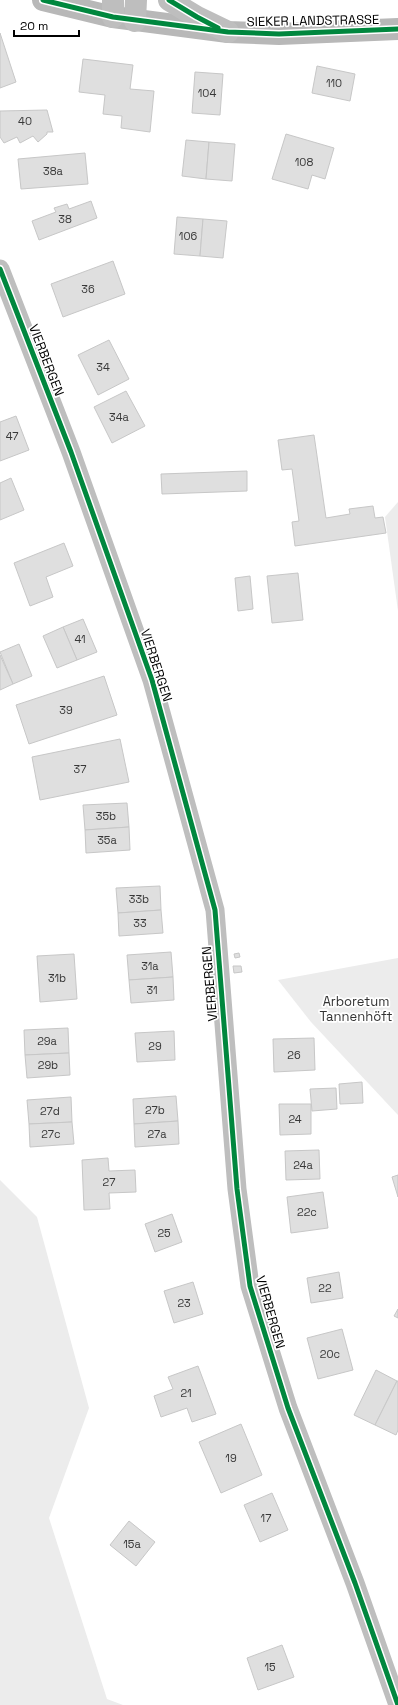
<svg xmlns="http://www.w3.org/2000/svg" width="398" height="1705" viewBox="0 0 398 1705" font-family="'Space Grotesk',sans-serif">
<rect width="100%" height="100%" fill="#fff"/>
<g fill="#ececec">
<polygon points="398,502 398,611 385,517"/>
<polygon points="398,958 398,1115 311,1022 278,980"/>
<polygon points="0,1180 37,1217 89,1408 49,1518 107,1699 123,1705 0,1705"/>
</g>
<g fill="#dfdfdf" stroke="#c7c7c7">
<polygon points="0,33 16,82 0,88"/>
<polygon points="83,59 133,65 130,89 154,91 150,132 121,128 122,116 103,114 105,95 79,92"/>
<polygon points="317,66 355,74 350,101 312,93"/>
<polygon points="195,72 223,74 220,115 192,113"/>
<polygon points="47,110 53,132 47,132 47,134 38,142 33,136 20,143 17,137 4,143 0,137 0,111"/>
<polygon points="286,134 334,148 325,179 312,175 308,189 272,179"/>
<polygon points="186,140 209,142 206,179 182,176"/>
<polygon points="209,142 235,144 232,181 206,179"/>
<polygon points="85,153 88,184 21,189 18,159"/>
<polygon points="91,201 97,218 39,240 32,221 56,212 54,208 67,204 69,209"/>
<polygon points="177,217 203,219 200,256 174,254"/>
<polygon points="203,219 227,221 223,258 200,256"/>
<polygon points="113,261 125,294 63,317 51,284"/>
<polygon points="109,340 129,379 98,395 78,355"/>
<polygon points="126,391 145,426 112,443 94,407"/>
<polygon points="16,416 29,450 0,461 0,422"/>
<polygon points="314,435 326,518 350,514 349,509 373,506 375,518 383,517 386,533 295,546 292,522 299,521 292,469 282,470 278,440"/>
<polygon points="247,471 247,491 162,494 161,474"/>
<polygon points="11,478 24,510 0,520 0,483"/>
<polygon points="64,543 73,566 46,577 53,597 30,606 14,563"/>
<polygon points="298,573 303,620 272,623 267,576"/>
<polygon points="250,576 253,609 238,611 235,578"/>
<polygon points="83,619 97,652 77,660 63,627"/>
<polygon points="63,627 77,660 57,668 43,636"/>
<polygon points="19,644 32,676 13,684 0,652"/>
<polygon points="0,655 13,684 0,690"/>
<polygon points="104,676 117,715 29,744 16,705"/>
<polygon points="120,739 129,782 40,800 32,757"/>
<polygon points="127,803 129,827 85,830 83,805"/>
<polygon points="129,827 130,850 86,853 85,830"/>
<polygon points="160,886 161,910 118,913 116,888"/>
<polygon points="161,910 163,933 119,936 118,913"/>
<polygon points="171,952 173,977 129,980 127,955"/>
<polygon points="239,953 240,957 235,958 234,954"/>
<polygon points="74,954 77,999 40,1002 37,956"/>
<polygon points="233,966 241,966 242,972 234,973"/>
<polygon points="173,977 174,1000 131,1003 129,980"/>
<polygon points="68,1028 69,1053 25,1055 24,1030"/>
<polygon points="174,1031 175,1060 137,1062 135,1033"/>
<polygon points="314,1038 315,1070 274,1072 273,1039"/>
<polygon points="69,1053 70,1075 27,1078 25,1055"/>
<polygon points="362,1082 363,1103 340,1104 339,1084"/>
<polygon points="336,1088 337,1109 312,1111 310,1089"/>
<polygon points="176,1096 178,1121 134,1124 133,1099"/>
<polygon points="71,1097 72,1122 29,1124 27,1100"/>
<polygon points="279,1104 311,1104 311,1134 280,1135"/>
<polygon points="178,1121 179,1144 135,1147 134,1124"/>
<polygon points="72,1122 74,1144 30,1147 29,1124"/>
<polygon points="319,1150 320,1179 286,1180 285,1151"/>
<polygon points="108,1158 109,1171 135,1170 136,1192 109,1193 110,1209 84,1210 82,1160"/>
<polygon points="398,1175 398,1197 392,1177"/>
<polygon points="323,1192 328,1228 291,1233 287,1197"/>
<polygon points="172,1214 182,1242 155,1252 145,1224"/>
<polygon points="339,1272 343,1298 311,1303 307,1278"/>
<polygon points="193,1282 203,1314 174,1323 164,1291"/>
<polygon points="398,1309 398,1318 394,1316"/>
<polygon points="342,1329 353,1370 318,1379 307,1338"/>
<polygon points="198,1366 216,1414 192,1422 187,1408 161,1417 154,1396 173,1389 168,1377"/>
<polygon points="376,1370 397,1381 375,1425 354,1415"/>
<polygon points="397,1381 398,1381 398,1430 396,1435 375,1425"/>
<polygon points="241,1424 262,1475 221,1493 199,1442"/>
<polygon points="272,1493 288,1530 260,1542 244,1505"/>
<polygon points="129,1521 155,1542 136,1566 110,1545"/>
<polygon points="282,1645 294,1677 258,1690 247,1658"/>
</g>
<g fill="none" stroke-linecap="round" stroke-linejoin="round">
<polyline stroke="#bebebe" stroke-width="19" points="0,269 71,452 152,680 215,910 237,1189 250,1286 288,1408 355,1583 398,1705"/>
<polyline stroke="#b8b8b8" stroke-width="22" points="43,0 113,17 228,32 279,34 398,29"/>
<g stroke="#bebebe" stroke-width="22">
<polyline points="169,0 197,17 228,32"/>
<polyline points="113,17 113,0"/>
<polyline points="135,21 136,0"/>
</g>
<defs>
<g id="cycleway">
<polyline points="43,0 113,17 228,32 279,34 398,29"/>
<polyline points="169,0 197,17 218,28"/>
<polyline points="0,269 71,452 152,680 215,910 237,1189 250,1286 288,1408 355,1583 398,1705"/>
</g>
</defs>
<use href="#cycleway" stroke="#fff" stroke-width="8"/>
<use href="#cycleway" stroke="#00873e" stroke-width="5"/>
</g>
<g text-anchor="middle" stroke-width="3.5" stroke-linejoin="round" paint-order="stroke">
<g font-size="11" fill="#383838">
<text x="334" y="87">110</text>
<text x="207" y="97">104</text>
<text x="25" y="125">40</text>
<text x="304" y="166">108</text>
<text x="53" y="175">38a</text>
<text x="65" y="223">38</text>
<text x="188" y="240">106</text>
<text x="88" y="293">36</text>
<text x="103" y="371">34</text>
<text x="119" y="421">34a</text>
<text x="12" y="440">47</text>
<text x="80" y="643">41</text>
<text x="66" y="714">39</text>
<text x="80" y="773">37</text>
<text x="106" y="820">35b</text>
<text x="107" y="844">35a</text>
<text x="139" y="903">33b</text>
<text x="140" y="927">33</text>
<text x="150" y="970">31a</text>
<text x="57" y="982">31b</text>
<text x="152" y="994">31</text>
<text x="47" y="1045">29a</text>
<text x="155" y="1050">29</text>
<text x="294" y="1059">26</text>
<text x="48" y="1069">29b</text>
<text x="155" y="1114">27b</text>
<text x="50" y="1115">27d</text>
<text x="295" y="1123">24</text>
<text x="51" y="1138">27c</text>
<text x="157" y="1138">27a</text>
<text x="303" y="1169">24a</text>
<text x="109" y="1186">27</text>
<text x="307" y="1216">22c</text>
<text x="164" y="1237">25</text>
<text x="325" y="1292">22</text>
<text x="184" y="1307">23</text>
<text x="330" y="1358">20c</text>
<text x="186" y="1397">21</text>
<text x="231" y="1462">19</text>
<text x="266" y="1522">17</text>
<text x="132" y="1548">15a</text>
<text x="270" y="1671">15</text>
</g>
<g font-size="13" fill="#000" stroke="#fff">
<text transform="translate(313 20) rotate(-1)" y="5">SIEKER LANDSTRASSE</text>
<text transform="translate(47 360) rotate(69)" y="5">VIERBERGEN</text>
<text transform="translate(157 665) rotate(72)" y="5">VIERBERGEN</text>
<text transform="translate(209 984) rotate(-95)" y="5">VIERBERGEN</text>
<text transform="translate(271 1312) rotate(74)" y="5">VIERBERGEN</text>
</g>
<g font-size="13" fill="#333" stroke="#fff">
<text x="356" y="1006">Arboretum<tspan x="356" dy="15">Tannenhöft</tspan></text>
</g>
</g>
<path d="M14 30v6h65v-6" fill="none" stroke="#000000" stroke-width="2"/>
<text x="20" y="30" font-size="12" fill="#000000" stroke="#ffffff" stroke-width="3" paint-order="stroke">20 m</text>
</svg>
